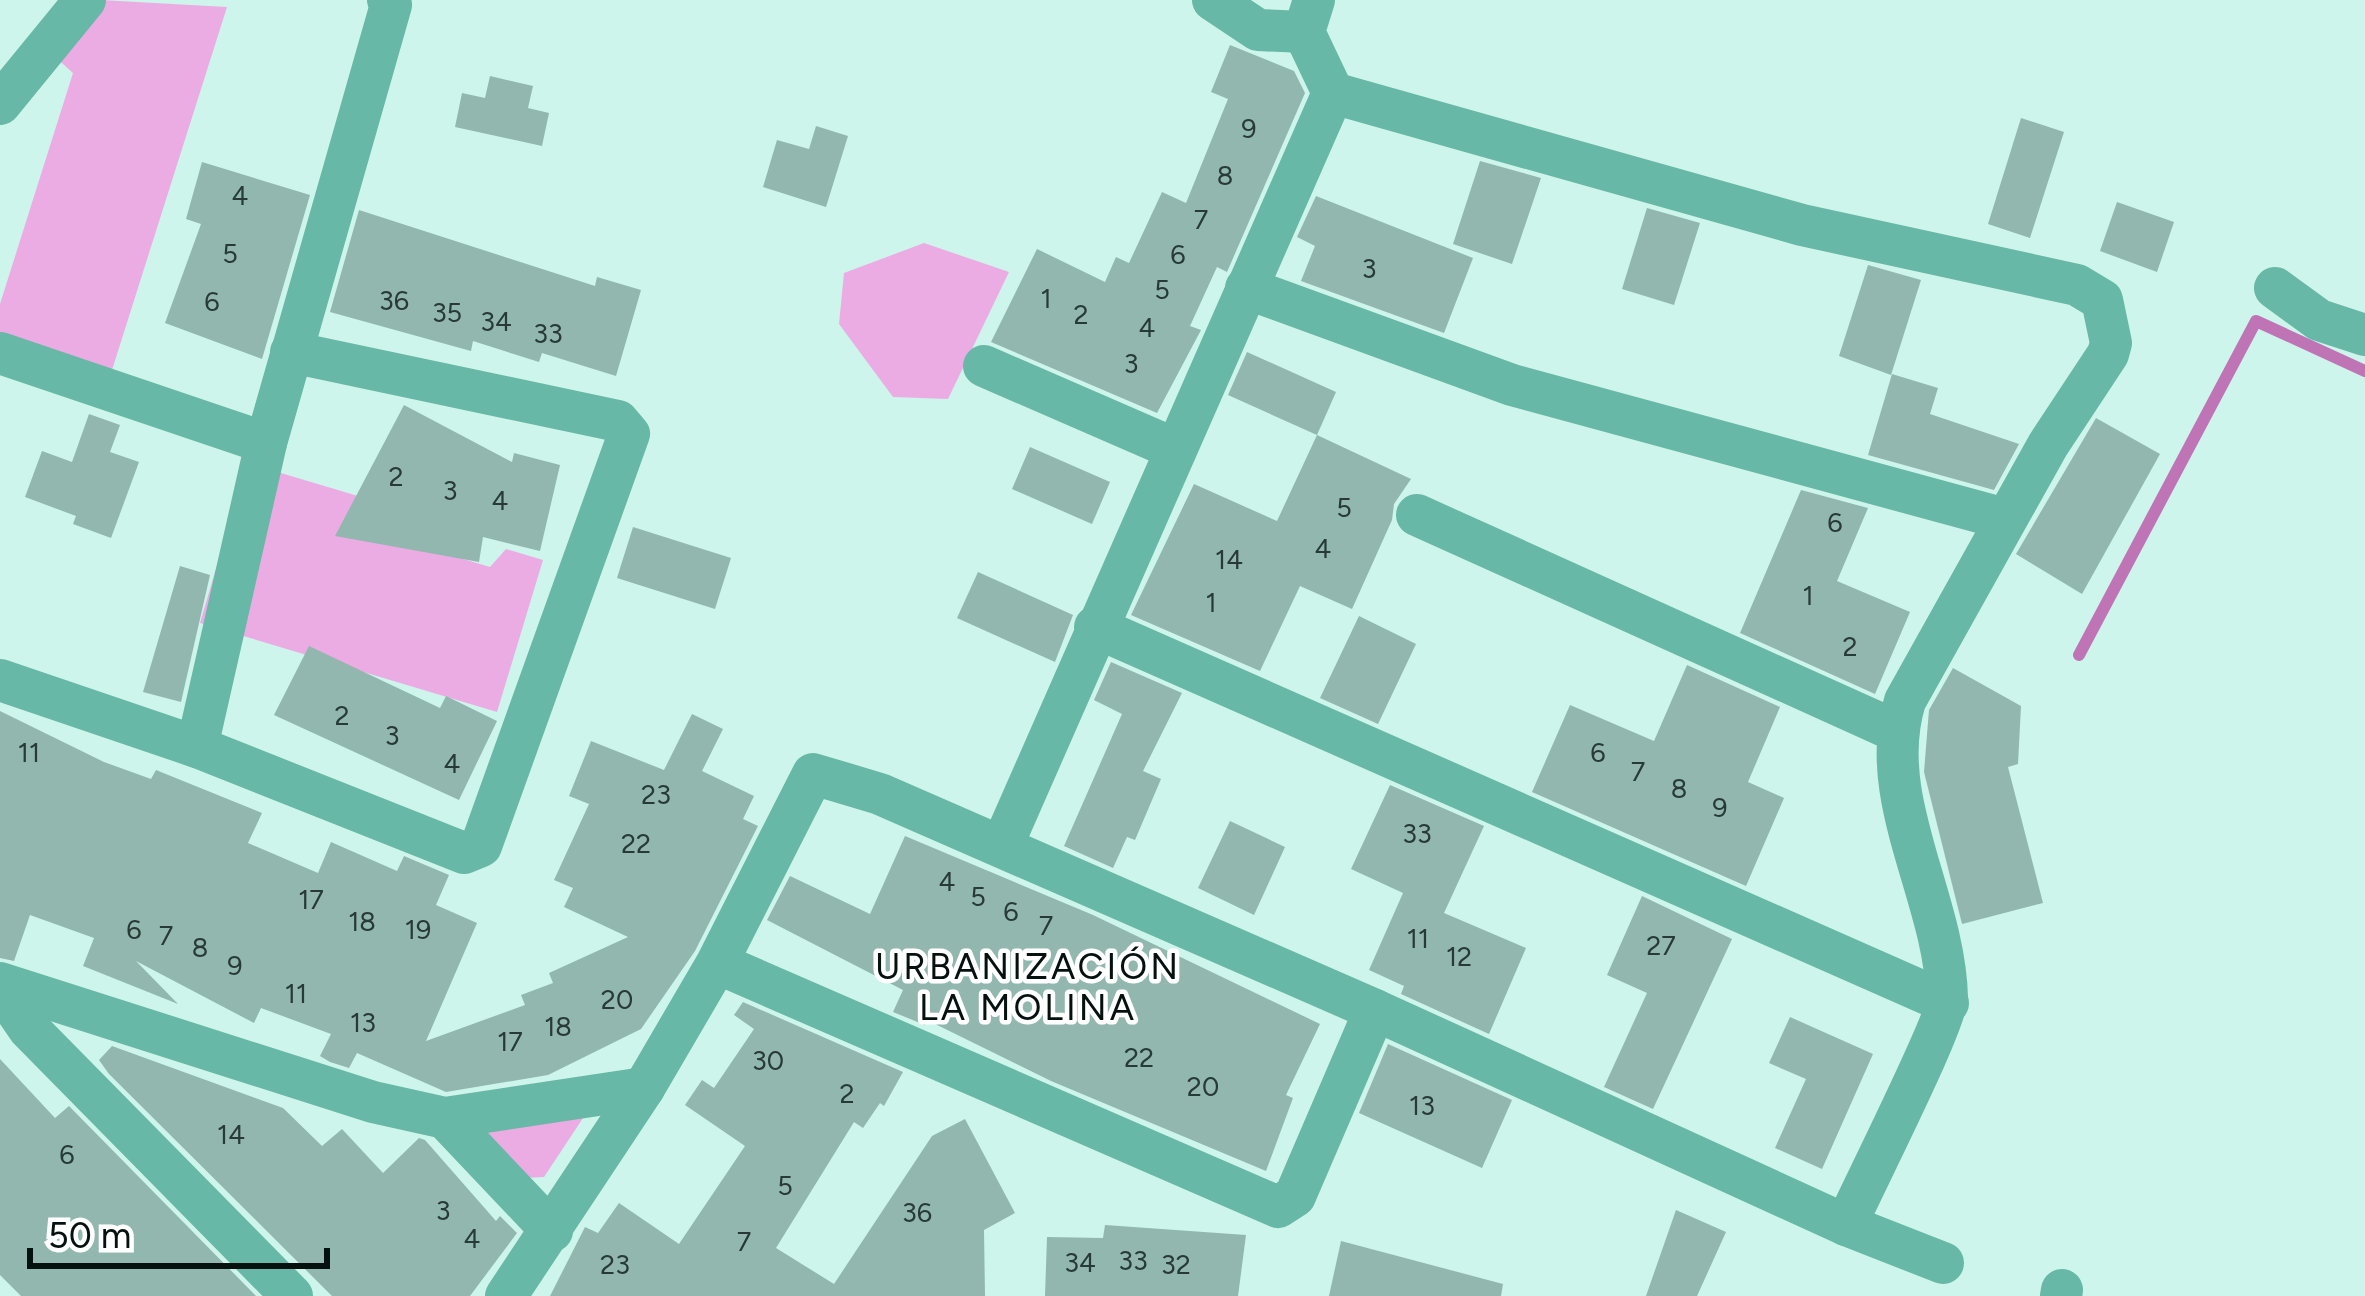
<svg xmlns="http://www.w3.org/2000/svg" width="2365" height="1296" viewBox="0 0 2365 1296" font-family="Figtree,sans-serif">
<rect width="100%" height="100%" fill="#cef5eb"/>
<g fill="#ebace3">
<polygon points="101,0 227,7 112,370 0,335 0,304 73,73 53,55"/>
<polygon points="924,243 1009,272 948,399 893,397 839,324 844,273"/>
<polygon points="247,463 368,499 360,528 490,567 506,549 543,560 497,712 200,623"/>
<polygon points="589,1109 544,1177 525,1178 472,1133"/>
</g>
<g fill="none" stroke-linecap="round" stroke-linejoin="round">
<polyline stroke="#be74b5" stroke-width="12" points="2079,655 2256,321 2365,371"/>
</g>
<g fill="#91b7ae">
<polygon points="1230,45 1294,71 1305,93 1227,272 1217,267 1190,326 1201,330 1157,413 991,342 1037,249 1105,282 1116,257 1129,263 1162,192 1186,203 1228,99 1211,92"/>
<polygon points="490,76 533,86 528,108 549,113 542,146 455,127 462,93 485,98"/>
<polygon points="2021,118 2064,132 2030,238 1988,224"/>
<polygon points="816,126 848,136 826,207 763,187 777,140 809,149"/>
<polygon points="1480,161 1541,178 1512,264 1453,244"/>
<polygon points="202,162 310,195 262,359 165,323 201,224 186,219"/>
<polygon points="1316,196 1473,258 1444,333 1301,281 1315,246 1297,237"/>
<polygon points="2117,202 2174,222 2157,272 2100,251"/>
<polygon points="1647,208 1700,223 1674,305 1622,289"/>
<polygon points="359,210 595,286 597,277 641,290 616,376 542,353 539,362 473,341 471,351 330,312"/>
<polygon points="1868,265 1921,280 1891,375 1839,356"/>
<polygon points="1247,352 1336,392 1317,435 1228,395"/>
<polygon points="1892,374 1938,388 1930,414 2019,444 1994,490 1868,455"/>
<polygon points="404,405 512,462 514,453 560,465 540,551 483,537 479,562 335,536"/>
<polygon points="89,414 120,425 110,452 139,462 111,538 73,524 76,516 25,497 42,451 72,462"/>
<polygon points="2096,418 2160,454 2082,594 2016,554"/>
<polygon points="1317,435 1411,479 1394,504 1392,520 1352,609 1300,586 1260,671 1131,615 1194,484 1277,521"/>
<polygon points="1030,447 1110,482 1092,524 1012,489"/>
<polygon points="1801,490 1868,508 1837,581 1910,612 1875,694 1740,633"/>
<polygon points="633,527 731,558 715,609 617,578"/>
<polygon points="180,566 210,575 181,702 143,692"/>
<polygon points="978,572 1073,615 1055,662 957,618"/>
<polygon points="1359,616 1416,644 1378,724 1320,698"/>
<polygon points="309,646 440,708 446,696 497,721 459,800 274,715"/>
<polygon points="1111,662 1182,693 1143,771 1161,779 1135,840 1127,837 1113,868 1064,846 1122,714 1094,700"/>
<polygon points="1687,665 1780,707 1748,782 1784,798 1746,886 1532,792 1570,705 1654,741"/>
<polygon points="1953,668 2021,706 2018,764 2008,767 2043,903 1962,924 1924,772 1929,710"/>
<polygon points="0,711 104,762 151,779 156,770 262,813 248,843 318,873 331,842 397,871 404,856 449,875 436,905 477,923 426,1041 525,1005 521,995 553,983 549,973 628,937 564,907 573,888 554,880 589,804 569,796 591,741 664,770 692,714 723,729 702,771 754,796 743,819 758,826 695,951 641,1029 548,1075 446,1092 357,1053 349,1068 330,1062 320,1056 331,1034 261,1008 254,1023 136,961 178,1004 83,966 94,938 30,915 14,961 0,958"/>
<polygon points="1390,785 1484,826 1444,913 1526,948 1489,1034 1401,994 1404,986 1369,970 1403,893 1351,869"/>
<polygon points="1230,821 1285,847 1254,915 1198,888"/>
<polygon points="905,836 1093,915 1320,1024 1286,1095 1293,1098 1266,1171 1051,1081 927,1020 925,1025 893,1012 903,990 767,920 790,876 870,914"/>
<polygon points="1642,896 1732,939 1653,1109 1604,1087 1647,993 1607,975"/>
<polygon points="743,1002 903,1072 884,1106 880,1103 863,1128 854,1122 776,1248 834,1284 932,1136 965,1119 1015,1213 984,1230 985,1296 550,1296 585,1227 598,1233 619,1203 679,1244 745,1146 685,1105 702,1080 714,1088 754,1029 734,1015"/>
<polygon points="1790,1017 1873,1054 1822,1169 1775,1148 1806,1079 1769,1063"/>
<polygon points="1388,1044 1512,1100 1482,1168 1359,1113"/>
<polygon points="112,1046 283,1108 322,1146 342,1129 383,1173 419,1138 425,1140 496,1221 500,1216 517,1233 470,1296 332,1296 109,1074 99,1060"/>
<polygon points="0,1059 55,1118 69,1106 256,1296 21,1296 0,1275"/>
<polygon points="1676,1210 1726,1232 1697,1296 1646,1296"/>
<polygon points="1105,1225 1246,1235 1238,1296 1045,1296 1047,1237 1103,1238"/>
<polygon points="1341,1241 1503,1284 1501,1296 1329,1296"/>
</g>
<g fill="none" stroke-linecap="round" stroke-linejoin="round">
<g stroke="#67b8a6" stroke-width="42">
<polyline points="1213,0 1258,30 1304,32"/>
<path d="M 1333,93 L 1802,225 L 2077,285 L 2102,300 L 2111,343 L 2108,354 L 2048,445 L 1905,701 C 1875,799 1945,898 1947,998 C 1947,1022 1862,1189 1846,1225"/>
<polyline points="0,104 85,0"/>
<polyline points="1246,288 1512,385 2005,519"/>
<polyline points="2275,288 2319,320 2365,335"/>
<polyline points="0,353 266,443"/>
<polyline points="984,366 1175,449"/>
<polyline points="1417,515 1896,731"/>
<polyline points="1095,627 1948,1003"/>
<polyline points="0,680 197,747 464,853 481,846 629,434 618,421 291,352"/>
<polyline points="197,747 266,443 391,5 388,0"/>
<polyline points="1002,846 1333,93 1304,32 1314,0"/>
<polyline points="0,983 373,1102 445,1118 644,1088"/>
<polyline points="0,987 29,1029 292,1296"/>
<polyline points="1375,1010 1846,1225 1943,1263"/>
<polyline points="445,1118 552,1231"/>
<polyline points="506,1296 644,1088 717,963 813,774 880,794 1375,1010 1295,1196 1278,1207 717,963"/>
<polyline points="2061,1296 2062,1290"/>
</g>
</g>
<g text-anchor="middle" stroke-width="9" stroke-linejoin="round" paint-order="stroke">
<g font-size="27" fill="#273a36">
<text x="1249" y="138">9</text>
<text x="1225" y="185">8</text>
<text x="240" y="205">4</text>
<text x="1201" y="229">7</text>
<text x="230" y="263">5</text>
<text x="1178" y="264">6</text>
<text x="1369" y="278">3</text>
<text x="1162" y="299">5</text>
<text x="1046" y="308">1</text>
<text x="394" y="310">36</text>
<text x="212" y="311">6</text>
<text x="447" y="322">35</text>
<text x="1081" y="324">2</text>
<text x="496" y="331">34</text>
<text x="1147" y="337">4</text>
<text x="548" y="343">33</text>
<text x="1131" y="373">3</text>
<text x="396" y="486">2</text>
<text x="450" y="500">3</text>
<text x="500" y="510">4</text>
<text x="1344" y="517">5</text>
<text x="1835" y="532">6</text>
<text x="1323" y="558">4</text>
<text x="1229" y="569">14</text>
<text x="1808" y="605">1</text>
<text x="1211" y="612">1</text>
<text x="1850" y="656">2</text>
<text x="342" y="725">2</text>
<text x="392" y="745">3</text>
<text x="29" y="762">11</text>
<text x="1598" y="762">6</text>
<text x="452" y="773">4</text>
<text x="1638" y="781">7</text>
<text x="1679" y="798">8</text>
<text x="656" y="804">23</text>
<text x="1720" y="817">9</text>
<text x="1417" y="843">33</text>
<text x="636" y="853">22</text>
<text x="947" y="891">4</text>
<text x="978" y="906">5</text>
<text x="311" y="909">17</text>
<text x="1011" y="921">6</text>
<text x="362" y="931">18</text>
<text x="1046" y="935">7</text>
<text x="134" y="939">6</text>
<text x="418" y="939">19</text>
<text x="166" y="945">7</text>
<text x="1418" y="948">11</text>
<text x="1661" y="955">27</text>
<text x="200" y="957">8</text>
<text x="1459" y="966">12</text>
<text x="235" y="975">9</text>
<text x="296" y="1003">11</text>
<text x="617" y="1009">20</text>
<text x="363" y="1032">13</text>
<text x="558" y="1036">18</text>
<text x="510" y="1051">17</text>
<text x="1139" y="1067">22</text>
<text x="768" y="1070">30</text>
<text x="1203" y="1096">20</text>
<text x="847" y="1103">2</text>
<text x="1422" y="1115">13</text>
<text x="231" y="1144">14</text>
<text x="67" y="1164">6</text>
<text x="785" y="1195">5</text>
<text x="443" y="1220">3</text>
<text x="917" y="1222">36</text>
<text x="472" y="1248">4</text>
<text x="744" y="1251">7</text>
<text x="1133" y="1270">33</text>
<text x="1080" y="1272">34</text>
<text x="615" y="1274">23</text>
<text x="1176" y="1274">32</text>
</g>
<g font-size="36" letter-spacing="3" fill="#04110e" stroke="#fff">
<text x="1028" y="979">URBANIZACIÓN<tspan x="1028" dy="41">LA MOLINA</tspan></text>
</g>
</g>
<path d="M30 1248v18h297v-18" fill="none" stroke="#04110e" stroke-width="6"/>
<text x="48" y="1248" font-size="36" fill="#04110e" stroke="#ffffff" stroke-width="9" paint-order="stroke">50 m</text>
</svg>
